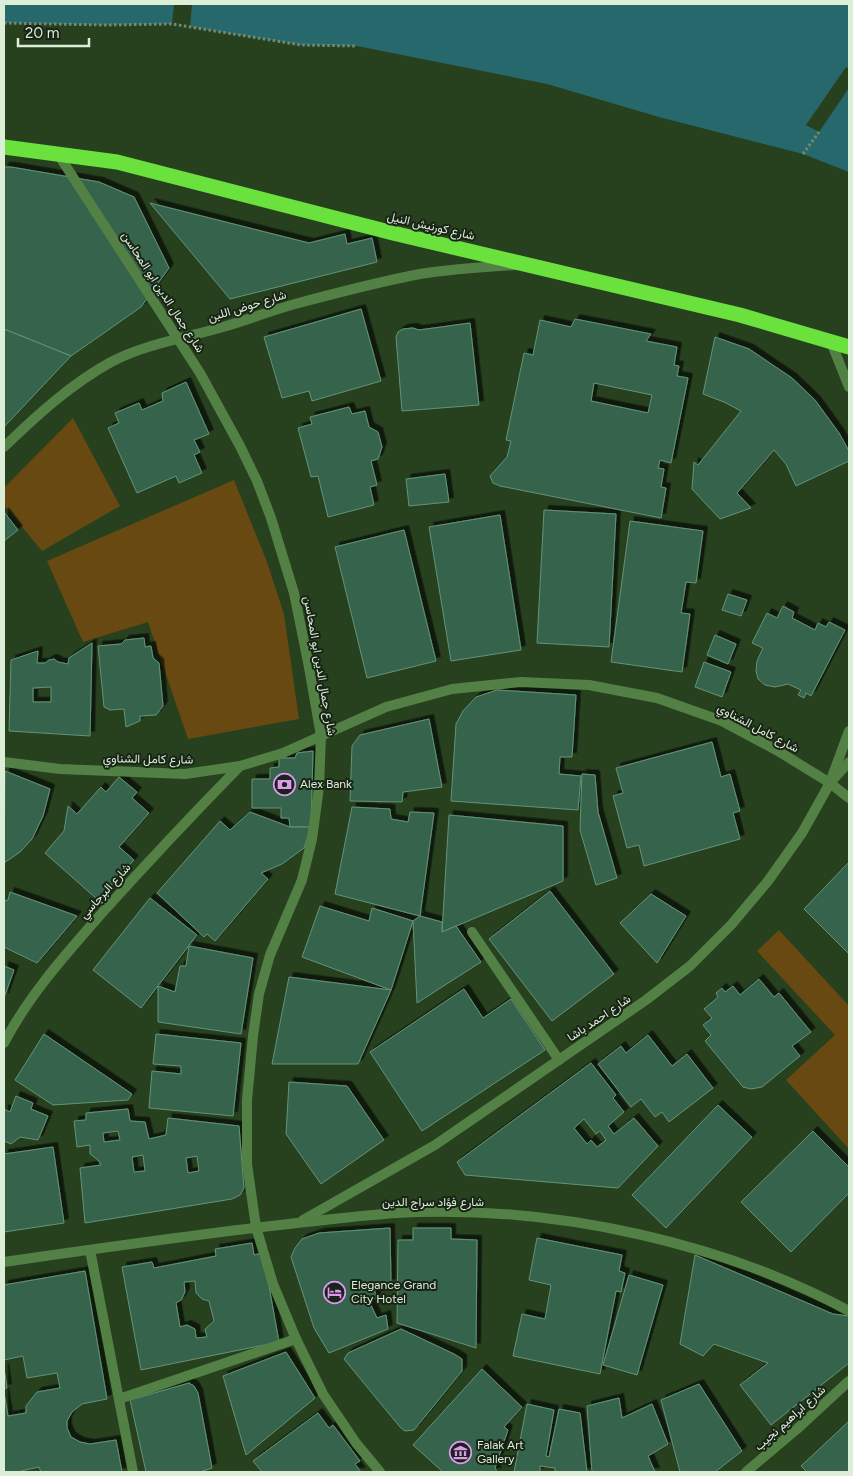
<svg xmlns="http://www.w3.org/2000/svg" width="853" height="1476" viewBox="0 0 853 1476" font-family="Figtree,Vazirmatn,sans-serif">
<defs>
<filter id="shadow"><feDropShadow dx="4.5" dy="-4.5" stdDeviation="0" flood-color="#0009"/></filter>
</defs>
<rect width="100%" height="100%" fill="#27411f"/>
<g fill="#674911">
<polygon points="73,418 120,506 42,551 4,505 4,488"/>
<polygon points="234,480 267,562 284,614 299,719 188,739 148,622 83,642 47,561"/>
<polygon points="779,930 849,1006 849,1149 786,1080 835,1035 757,951"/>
</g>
<polygon fill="#26686b" points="4,4 849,4 849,172 803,154 659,117 547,84 357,46 301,45 172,24 104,25 4,23"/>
<g fill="#27411f">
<polygon points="174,4 192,4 190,27 172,24"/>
<polygon points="846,67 849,69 849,88 819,132 806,125"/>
</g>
<g fill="#36644b" stroke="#649378" fill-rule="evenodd" filter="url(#shadow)">
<polygon points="4,167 11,167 99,182 134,197 169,268 141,307 71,356 4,329"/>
<polygon points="150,203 309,243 345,234 347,244 372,238 377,262 230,299"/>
<polygon points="361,309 381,381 312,401 309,391 282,398 264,337"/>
<path d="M 575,319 L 651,334 L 646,341 L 677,347 L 674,365 L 679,366 L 677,376 L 688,378 L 671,463 L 660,460 L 658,468 L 664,469 L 661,487 L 666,488 L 661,518 L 500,486 L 493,483 L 490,476 L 507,457 L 511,441 L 506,440 L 524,353 L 533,355 L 540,320 L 571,327 ZM 594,383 L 652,395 L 648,413 L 591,401 Z"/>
<polygon points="470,323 479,405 402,411 396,337 398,332 403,329 413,328 419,330"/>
<polygon points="4,329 71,356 4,427"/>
<polygon points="715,337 749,349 792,378 815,400 839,433 849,451 849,461 796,486 786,464 774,450 737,493 751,508 720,519 692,489 694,462 698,465 741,411 724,402 703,394"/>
<polygon points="186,382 209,434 194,440 200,452 194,455 202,473 179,483 176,476 137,493 108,428 119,423 115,413 139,403 142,410 163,401 162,393"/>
<polygon points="349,407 352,414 365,411 369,427 378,432 382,447 378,459 371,461 377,485 370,487 374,505 328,517 318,476 311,477 298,428 312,424 310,417"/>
<polygon points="445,474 449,502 409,506 406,479"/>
<polygon points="544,510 616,514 609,647 537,643"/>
<polygon points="4,512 18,530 4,541"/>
<polygon points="500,515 521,650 451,661 429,527"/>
<polygon points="630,521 703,531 696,583 686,582 681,613 690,614 682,672 611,662"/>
<polygon points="404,530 436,661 367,678 335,547"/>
<polygon points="728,594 747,600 741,616 722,610"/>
<polygon points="783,606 794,612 792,618 815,630 818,623 826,627 829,622 845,630 811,696 806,693 804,698 798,695 801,690 788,684 775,687 765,685 758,679 756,671 757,661 763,648 752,643 767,613 777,618"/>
<polygon points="715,635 736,644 728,664 707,655"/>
<polygon points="144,638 145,647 151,646 153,658 159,663 163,706 156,715 140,716 140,721 126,727 124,709 110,710 104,707 98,646 121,644 125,640"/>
<path d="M 92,643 L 90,736 L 9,731 L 11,660 L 38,651 L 37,663 L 45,663 L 49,660 L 54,659 L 58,662 L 68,664 L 69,658 ZM 51,687 L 51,702 L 33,702 L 33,688 Z"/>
<polygon points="704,662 731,672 722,697 695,687"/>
<polygon points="497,690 576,695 572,757 560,757 559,774 581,776 578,810 451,801 456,724 463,711 476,697"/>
<polygon points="429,719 442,787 403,792 402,802 350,801 352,746 360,735"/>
<polygon points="712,742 721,777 730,774 740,811 733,813 740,839 644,866 639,845 627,848 613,796 623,793 616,768"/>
<polygon points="313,751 311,827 290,827 289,818 281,818 281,808 252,808 252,779 270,779 270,768 279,767 279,758 295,758 297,753"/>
<polygon points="5,771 50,789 43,816 32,839 20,852 4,863"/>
<polygon points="582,774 595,775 598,812 617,878 596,885 580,830"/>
<polygon points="119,777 137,792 132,798 149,813 119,847 134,860 98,900 45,853 64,831 68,806 77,814 101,787 106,792"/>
<polygon points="352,807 390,809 391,819 408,822 410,812 434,813 420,916 335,894"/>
<polygon points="250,812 290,827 311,827 304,848 282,864 261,873 268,879 215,941 207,934 204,937 157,893 220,821 230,830"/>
<polygon points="449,815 563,826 563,881 442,932"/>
<polygon points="849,862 849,954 804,909"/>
<polygon points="550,891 614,974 552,1021 489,939"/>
<polygon points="10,892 77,916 37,963 4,947 4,901 8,900"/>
<polygon points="651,894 686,916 657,963 620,923"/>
<polygon points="150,898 197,935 141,1008 93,970"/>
<polygon points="320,906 369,921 372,908 413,921 391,990 302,957"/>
<polygon points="420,916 442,922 442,932 456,926 481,962 417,1003 413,921"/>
<polygon points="189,946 253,958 241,1034 158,1022 158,986 175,992 180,966 186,966"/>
<polygon points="4,966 14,970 4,998"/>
<polygon points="289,977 391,990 358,1064 272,1064"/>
<polygon points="759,979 774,997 779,993 811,1032 792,1046 800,1056 762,1087 751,1089 743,1087 705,1041 711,1035 703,1025 712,1018 704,1009 718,997 716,993 722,988 725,992 733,986 740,995"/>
<polygon points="464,989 483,1018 511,999 545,1050 422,1131 370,1052"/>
<polygon points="44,1034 132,1094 128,1100 53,1105 15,1080"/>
<polygon points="156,1034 241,1043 233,1116 149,1108 152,1071 181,1074 181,1066 153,1064"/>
<polygon points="648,1035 672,1066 687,1054 713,1088 669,1122 662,1112 655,1117 641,1099 631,1107 598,1064 621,1046 626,1053"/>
<path d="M 591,1063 L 616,1095 L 613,1098 L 624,1112 L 608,1126 L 614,1134 L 634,1118 L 658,1146 L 618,1188 L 465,1175 L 457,1162 ZM 584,1119 L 596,1134 L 600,1131 L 606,1140 L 597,1147 L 591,1140 L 587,1144 L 574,1128 Z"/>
<polygon points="289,1082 347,1086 384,1140 321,1184 286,1134"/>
<polygon points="16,1096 33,1103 31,1109 48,1116 38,1140 20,1137 11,1144 4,1141 4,1109 10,1112"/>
<polygon points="718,1105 752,1137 666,1228 632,1195"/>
<path d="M 128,1109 L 130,1121 L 145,1122 L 149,1139 L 166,1135 L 168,1118 L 239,1126 L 244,1188 L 240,1195 L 232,1199 L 85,1223 L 80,1168 L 101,1165 L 98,1160 L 90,1154 L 90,1145 L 77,1147 L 74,1121 L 86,1120 L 86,1113 ZM 118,1131 L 120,1140 L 104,1142 L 103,1133 ZM 143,1155 L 145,1171 L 134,1172 L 132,1157 ZM 197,1156 L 199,1171 L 188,1173 L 186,1158 Z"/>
<polygon points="813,1131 849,1167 849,1193 791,1252 741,1202"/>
<polygon points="53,1147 64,1223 4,1232 4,1154"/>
<polygon points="390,1228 391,1283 374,1286 376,1298 369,1301 377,1318 386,1315 388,1329 329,1353 314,1328 291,1257 295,1248 302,1239 319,1233"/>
<polygon points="413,1228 451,1228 451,1239 477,1240 476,1348 397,1323 398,1240 413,1240"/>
<polygon points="537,1238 622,1255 619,1271 625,1273 621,1292 616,1291 600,1374 513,1356 522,1314 545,1319 551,1285 529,1280"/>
<path d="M 252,1243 L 254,1255 L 263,1253 L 279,1342 L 141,1370 L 122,1267 L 152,1262 L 154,1268 L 216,1256 L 215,1249 ZM 195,1281 L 196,1293 L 202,1299 L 209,1301 L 214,1321 L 205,1329 L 207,1337 L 196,1338 L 195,1329 L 187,1325 L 180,1327 L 176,1303 L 181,1300 L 185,1292 L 184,1282 Z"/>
<polygon points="695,1255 833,1314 849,1316 849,1363 771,1425 740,1385 768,1363 714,1344 703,1356 680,1344"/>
<polygon points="85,1271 107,1399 82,1404 72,1412 67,1421 67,1428 71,1437 80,1442 90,1444 116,1440 122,1472 41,1472 39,1467 21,1471 22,1472 4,1472 4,1392 8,1416 26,1413 26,1406 37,1392 60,1388 57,1373 27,1378 23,1356 4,1360 4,1285"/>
<polygon points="629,1275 663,1285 637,1375 603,1365"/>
<polygon points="401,1329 454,1354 462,1359 462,1371 414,1430 405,1431 400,1427 344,1359 348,1353"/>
<polygon points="286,1352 315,1398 246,1455 223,1376"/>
<polygon points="4,1368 7,1388 4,1389"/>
<polygon points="482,1369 522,1407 504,1427 508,1430 495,1468 497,1472 443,1472 413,1445"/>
<polygon points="189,1383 194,1386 198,1393 212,1468 200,1472 146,1472 130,1400"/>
<polygon points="699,1384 742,1451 715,1472 680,1472 661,1400"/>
<polygon points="619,1398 622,1418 652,1404 668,1444 648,1456 655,1472 592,1472 587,1406"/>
<polygon points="527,1404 554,1410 546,1456 549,1457 559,1409 580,1413 587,1472 555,1472 555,1468 540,1466 540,1472 514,1472"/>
<polygon points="318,1413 329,1428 333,1425 360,1461 355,1464 361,1472 262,1472 253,1461"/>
<polygon points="849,1421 849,1472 807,1472 801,1466"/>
</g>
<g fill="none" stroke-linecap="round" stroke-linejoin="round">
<g stroke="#748a6e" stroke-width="3" stroke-dasharray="2.5 2.5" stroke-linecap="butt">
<polyline points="4,23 104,25 172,24 301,45 357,46"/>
<polyline points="803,154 819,132"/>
</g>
<g stroke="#538145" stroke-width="10">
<polyline points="58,154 200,373 240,446 257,481 271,518 294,593 308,662 321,736 319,787 312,839 302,880 270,955 259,994 253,1036 247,1100 247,1164 256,1227 273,1284 296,1339 323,1394 356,1443 380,1472"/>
<polyline points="831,342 849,387"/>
<path d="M 4,447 C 36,416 71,384 111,362 C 146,344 185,338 223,327 C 247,320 270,311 295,304 C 336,293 378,282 420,274 C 452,269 483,267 515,265"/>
<polyline points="4,762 60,769 185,774 240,766 283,753 386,707 452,689 521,682 589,685 657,698 722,721 778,751 830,783 849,798"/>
<polyline points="832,777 849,731"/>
<polyline points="472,932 559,1060"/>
<path d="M 4,1043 C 29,995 66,954 102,913 C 147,863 193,814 240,766"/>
<polyline points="303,1220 435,1145 646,1000 690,966 731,925 768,881 802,833 830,783 849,762"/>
<polyline points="90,1250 133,1472"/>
<path d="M 4,1262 C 101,1248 199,1234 297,1223 C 337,1219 377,1213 418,1212 C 561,1208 723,1243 849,1311"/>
<polyline points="119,1399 296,1339"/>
<polyline points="746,1472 797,1429 849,1381"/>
</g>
<polyline stroke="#6ae13d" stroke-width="15" points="4,147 117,162 393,233 740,315 849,347"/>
</g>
<defs>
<symbol id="bank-ring" viewBox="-11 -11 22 22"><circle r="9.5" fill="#182415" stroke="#de98f2" stroke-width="1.5"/><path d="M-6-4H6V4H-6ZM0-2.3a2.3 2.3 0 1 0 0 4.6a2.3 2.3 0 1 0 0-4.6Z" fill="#de98f2"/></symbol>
<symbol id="hotel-ring" viewBox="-11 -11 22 22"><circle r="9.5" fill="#182415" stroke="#de98f2" stroke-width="1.5"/><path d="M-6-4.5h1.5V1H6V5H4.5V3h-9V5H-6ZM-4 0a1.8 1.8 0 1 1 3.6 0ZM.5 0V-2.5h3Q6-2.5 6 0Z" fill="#de98f2"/></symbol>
<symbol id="museum-ring" viewBox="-11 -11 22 22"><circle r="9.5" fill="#182415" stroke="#de98f2" stroke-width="1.5"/><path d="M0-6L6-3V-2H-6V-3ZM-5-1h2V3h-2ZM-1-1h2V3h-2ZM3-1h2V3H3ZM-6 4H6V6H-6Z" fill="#de98f2"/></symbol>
</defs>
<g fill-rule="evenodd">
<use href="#bank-ring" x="272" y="772" width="25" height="25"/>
<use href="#hotel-ring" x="322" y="1280" width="25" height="25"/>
<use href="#museum-ring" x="448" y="1440" width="25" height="25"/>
</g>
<g text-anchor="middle" stroke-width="4" stroke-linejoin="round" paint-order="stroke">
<g font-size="12" fill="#dcedd8" stroke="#182415">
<text transform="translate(431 226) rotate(13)" y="4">شارع كورنيش النيل</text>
<text transform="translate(163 292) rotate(57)" y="4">شارع جمال الدين ابو المحاسن</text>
<text transform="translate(247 306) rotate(-17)" y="4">شارع حوض اللبن</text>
<text transform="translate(320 666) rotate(80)" y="4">شارع جمال الدين ابو المحاسن</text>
<text transform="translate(758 728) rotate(28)" y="4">شارع كامل الشناوي</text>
<text transform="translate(148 759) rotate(1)" y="4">شارع كامل الشناوي</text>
<text transform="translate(105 891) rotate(-48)" y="4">شارع البرجاسي</text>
<text transform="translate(599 1018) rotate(-34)" y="4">شارع احمد باشا</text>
<text x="433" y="1206">شارع فؤاد سراج الدين</text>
<text transform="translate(790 1418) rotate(-42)" y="4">شارع ابراهيم نجيب</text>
</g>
<g font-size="12" fill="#dcedd8" stroke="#182415" text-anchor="start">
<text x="300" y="788">Alex Bank</text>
<text x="351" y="1289">Elegance Grand<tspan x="351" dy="14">City Hotel</tspan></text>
<text x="477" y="1449">Falak Art<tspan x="477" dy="14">Gallery</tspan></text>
</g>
</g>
<rect width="853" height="1476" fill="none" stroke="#dcedd8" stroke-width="10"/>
<path d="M18 38v8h71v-8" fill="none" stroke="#dcedd8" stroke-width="2.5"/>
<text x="25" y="38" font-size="15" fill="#dcedd8" stroke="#182415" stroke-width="4" paint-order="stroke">20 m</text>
</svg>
